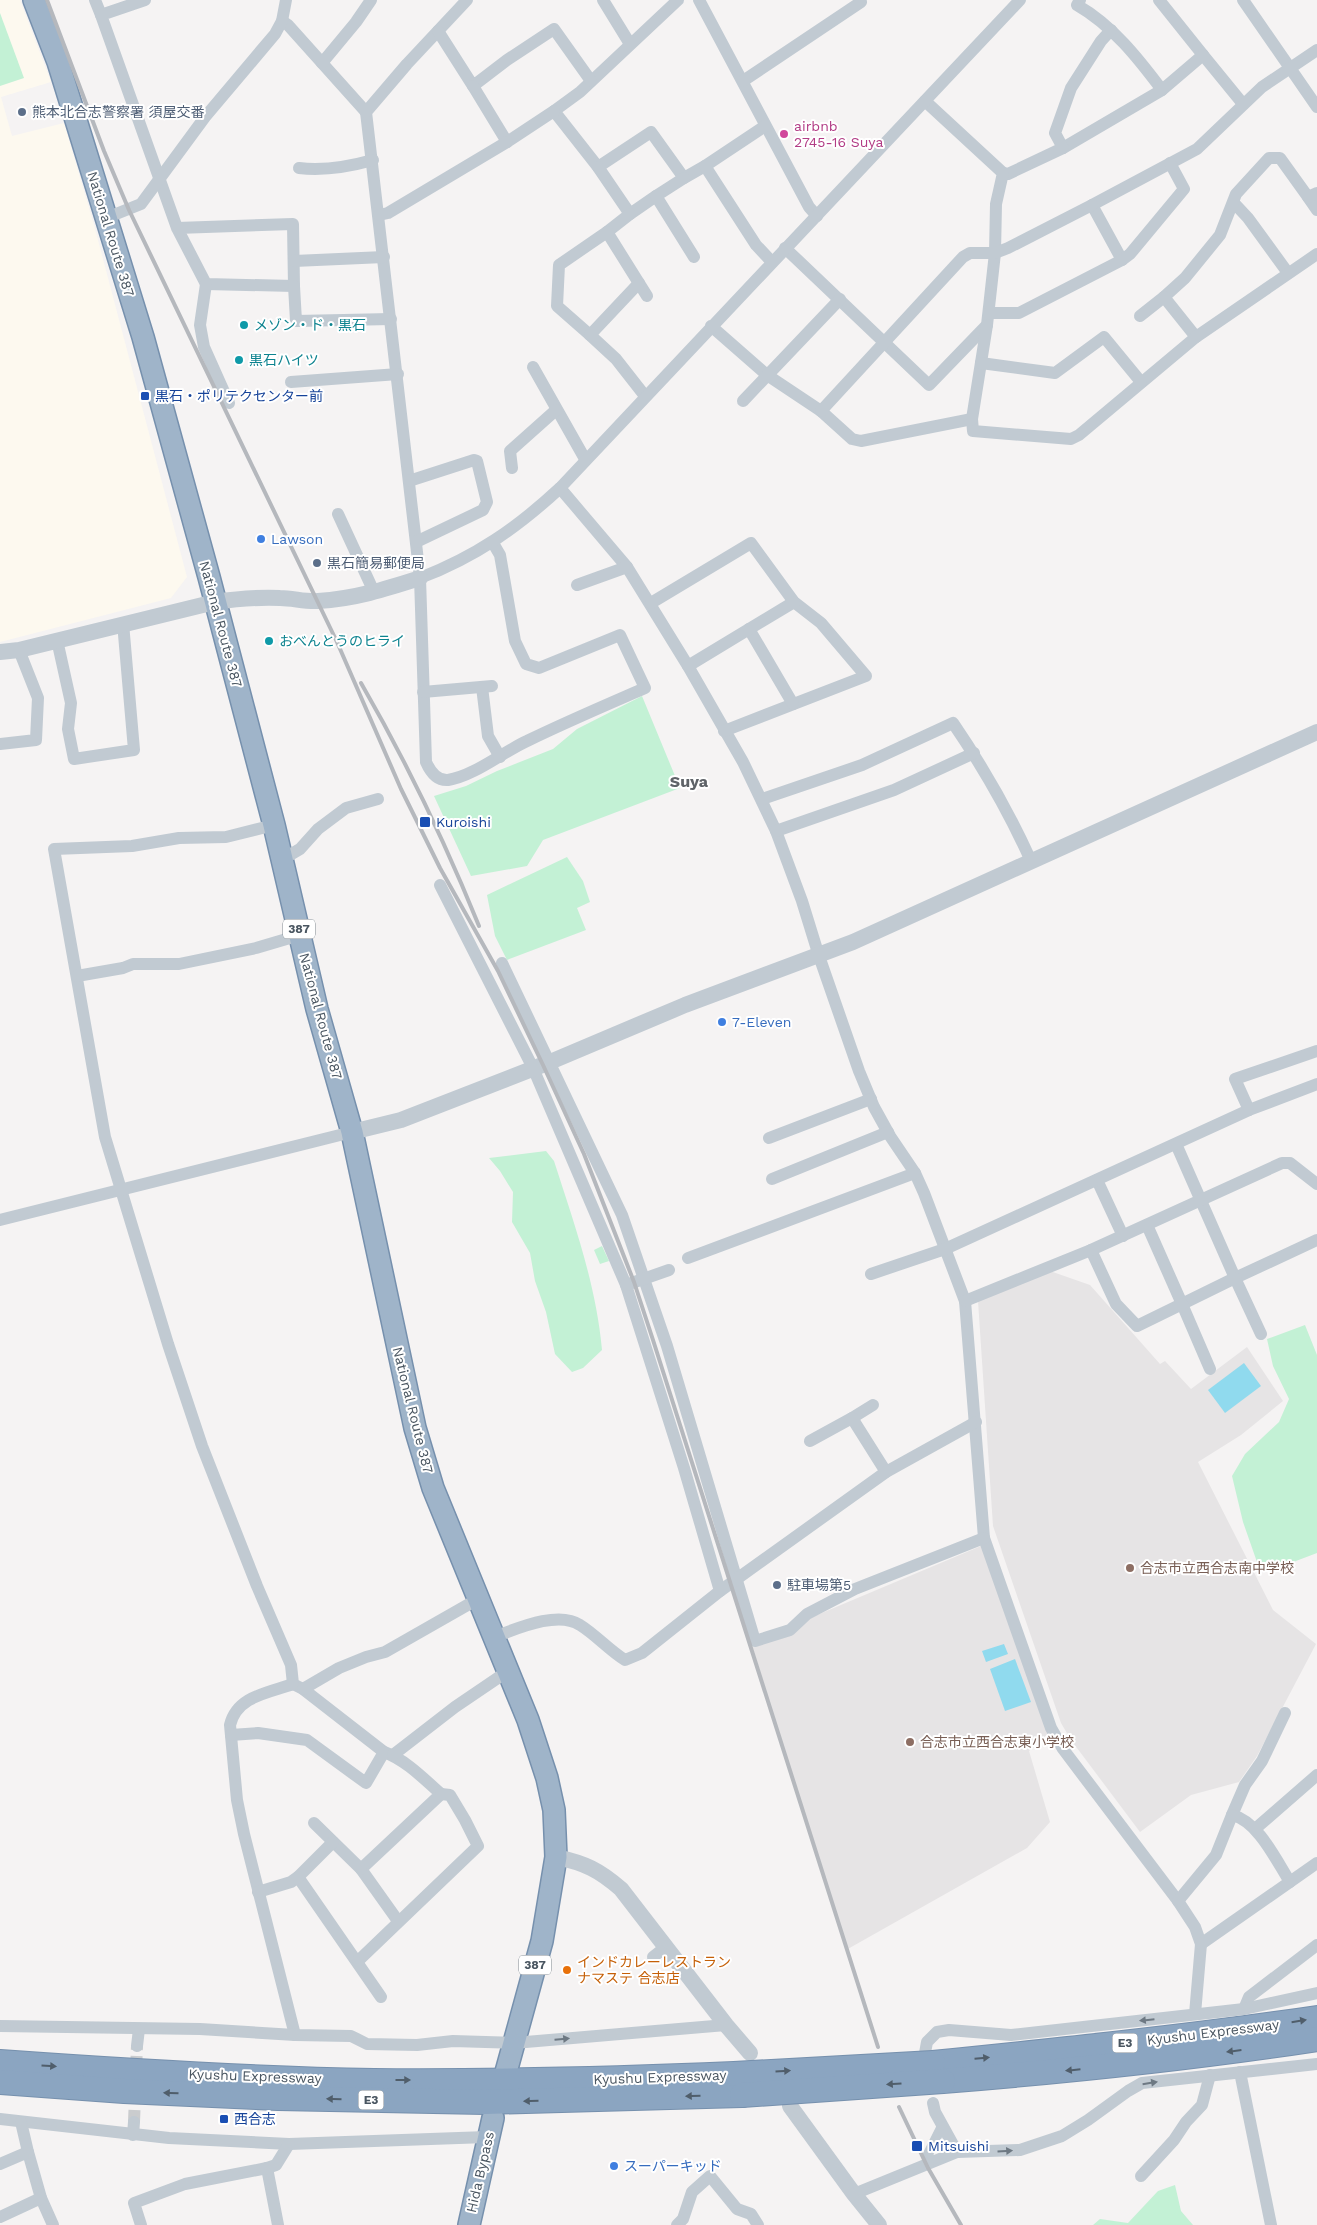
<svg xmlns="http://www.w3.org/2000/svg" width="1317" height="2225" viewBox="0 0 1317 2225" font-family="'Work Sans','Noto Sans JP',sans-serif">
<rect width="100%" height="100%" fill="#f5f3f3"/>
<polygon fill="#fdf9ef" points="0,0 20,0 51,82 1,97 12,136 64,123 94,225 187,577 171,598 0,642"/>
<g fill="#e6e4e5">
<polygon points="1050,1271 1090,1285 1160,1364 1165,1361 1191,1389 1247,1347 1283,1401 1241,1435 1198,1462 1273,1610 1316,1644 1257,1756 1239,1782 1191,1795 1140,1832 1071,1740 1061,1723 993,1526 978,1301"/>
<polygon points="981,1546 1049,1733 1029,1751 1050,1822 1027,1848 846,1950 752,1645 810,1618"/>
</g>
<g fill="#c3f1d5">
<polygon points="0,13 24,78 0,86"/>
<polygon points="642,696 680,788 543,840 527,866 471,876 434,796 466,786 497,771 553,749 577,729"/>
<polygon points="567,857 583,881 590,902 577,908 586,930 507,960 495,936 487,895"/>
<path d="M 546,1151 L 554,1161 C 574,1223 596,1284 602,1350 L 583,1368 L 572,1372 L 555,1354 L 546,1312 L 535,1281 L 530,1253 L 512,1222 L 513,1192 L 500,1171 L 489,1158 Z"/>
<polygon points="602,1246 609,1261 600,1264 594,1250"/>
<polygon points="1305,1325 1317,1355 1317,1553 1288,1564 1257,1562 1243,1522 1232,1476 1245,1454 1279,1422 1289,1399 1273,1366 1267,1339"/>
<polygon points="1175,2185 1181,2211 1193,2225 1093,2225 1100,2219 1128,2223 1158,2191"/>
</g>
<g fill="#90daee">
<polygon points="1244,1363 1261,1386 1225,1413 1208,1390"/>
<polygon points="1004,1644 1008,1654 986,1662 982,1651"/>
<polygon points="1015,1659 1031,1702 1005,1711 990,1669"/>
</g>
<g fill="none" stroke-linecap="round" stroke-linejoin="round">
<polyline stroke="#caccce" stroke-width="12" stroke-dasharray="12 6" stroke-linecap="butt" points="134,2122 137,2046"/>
<defs>
<g id="trunk">
<polyline points="34,0 58,62 143,337 209,577 274,825 317,1009 352,1132 415,1428 433,1488 528,1720 547,1778 554,1810 556,1857 542,1941 506,2072"/>
<polyline points="469,2225 493,2118"/>
</g>
<g id="motorway">
<path d="M 0,2062 C 125,2071 249,2079 374,2081 C 494,2082 614,2079 734,2074"/>
<path d="M 933,2063 C 1061,2050 1189,2037 1317,2018"/>
<path d="M 943,2081 C 1068,2071 1193,2058 1317,2039"/>
<polyline points="0,2082 124,2091 278,2098 485,2102 742,2095"/>
</g>
</defs>
<use href="#trunk" stroke="#7690ad" stroke-width="24"/>
<use href="#motorway" stroke="#7690ad" stroke-width="26"/>
<polyline stroke="#c1cad2" stroke-width="10" points="931,2161 928,2154 942,2126"/>
<g stroke="#c1cad2" stroke-width="12">
<polyline points="95,0 101,15"/>
<polyline points="145,0 101,15 177,228 206,284 294,286 293,224 177,228"/>
<path d="M 467,0 L 407,64 L 366,112 L 420,578 L 426,762 C 430,771 436,781 448,780 C 474,776 503,752 527,741 C 566,722 606,705 645,688 L 620,635 L 539,668 L 526,664 L 515,641 L 500,555 L 493,543"/>
<polyline points="603,0 630,44"/>
<polyline points="678,0 580,92 554,111 598,167 651,132 684,178 705,166"/>
<polyline points="699,0 809,207 817,216"/>
<path d="M 1080,0 L 1077,5 C 1112,25 1138,58 1162,90"/>
<polyline points="1159,0 1203,55"/>
<polyline points="1243,0 1317,107"/>
<polyline points="282,21 288,25 366,112"/>
<polyline points="438,31 473,86 507,60 554,29 591,81"/>
<polyline points="322,63 356,22 371,0"/>
<polyline points="743,81 861,2"/>
<polyline points="473,86 507,142 554,111"/>
<polyline points="765,126 705,166 756,245 772,262"/>
<polyline points="1063,148 1162,90 1203,55 1243,104"/>
<polyline points="598,167 630,214 656,196"/>
<path d="M 299,168 C 324,171 348,167 373,160"/>
<polyline points="1003,173 1008,174 1063,148 1055,133 1071,88 1101,41 1111,30"/>
<polyline points="684,178 656,196 694,257"/>
<polyline points="1308,197 1317,210"/>
<polyline points="1234,203 1248,218 1288,273"/>
<polyline points="630,214 607,232 647,296"/>
<polyline points="379,215 388,213 507,142"/>
<polyline points="106,218 141,204 205,117 275,34 282,21 286,0"/>
<polyline points="607,232 559,265 557,306 590,335 639,283"/>
<polyline points="785,248 929,385 987,325 995,253 996,204 1003,173 925,101"/>
<polyline points="1122,260 1092,205 1197,149 1262,87 1317,50"/>
<polyline points="294,261 384,257"/>
<polyline points="206,284 200,325 204,347 229,403"/>
<polyline points="294,286 296,321 391,319"/>
<polyline points="1164,297 1185,278 1220,235 1236,194 1269,158 1280,158 1308,197 1317,193"/>
<polyline points="989,313 1019,313 1122,260 1130,254 1184,189 1170,163"/>
<polyline points="1140,316 1164,297 1196,337"/>
<polyline points="987,325 972,419 973,431 1071,439 1079,435 1196,337 1317,254"/>
<polyline points="711,326 767,375 821,411 852,439 861,441 972,419"/>
<polyline points="590,335 616,359 645,396"/>
<polyline points="981,363 1055,373 1104,337 1141,382"/>
<polyline points="533,367 585,459"/>
<polyline points="291,382 398,374"/>
<polyline points="743,401 840,299"/>
<polyline points="821,411 963,257 970,253 995,253 1008,248 1092,205"/>
<polyline points="512,468 510,451 556,410"/>
<polyline points="409,481 474,460 477,461 487,502 483,510 416,542"/>
<polyline points="560,488 627,567 688,666 743,762 776,831 802,901 819,956 859,1071 874,1107 890,1136 915,1173 924,1193 965,1301 984,1538 1051,1728 1063,1749 1178,1901 1195,1927 1201,1944 1195,2014"/>
<polyline points="338,514 374,592"/>
<path d="M 420,578 C 475,557 517,528 560,488 L 1020,0"/>
<polyline points="577,585 627,567"/>
<polyline points="651,603 751,543 794,602 821,623 866,676 724,731"/>
<polyline points="749,629 793,704"/>
<polyline points="57,640 71,703 68,729 74,759 134,750 123,623"/>
<polyline points="688,666 794,602"/>
<polyline points="482,687 488,736 500,757"/>
<polyline points="423,692 492,686"/>
<polyline points="0,744 36,740 38,698 19,650"/>
<path d="M 762,799 L 862,765 L 953,723 C 983,767 1009,812 1031,861"/>
<path d="M 274,825 L 226,837 L 179,838 L 132,846 L 54,849 L 105,1137 L 168,1344 L 202,1446 L 257,1586 L 291,1665 L 293,1684 L 303,1689 L 384,1752 C 406,1760 424,1779 441,1794 L 361,1869 L 398,1921"/>
<polyline points="776,831 894,790 974,753"/>
<polyline points="283,859 300,849 318,829 346,808 378,799"/>
<polyline points="440,885 533,1068 626,1285 684,1468 720,1591"/>
<polyline points="502,963 622,1215 667,1346 755,1641 790,1630 807,1614 855,1589 984,1538"/>
<polyline points="77,976 123,968 133,964 179,964 256,948 300,935"/>
<polyline points="1249,1110 1235,1079 1317,1051"/>
<polyline points="769,1138 871,1099"/>
<polyline points="1176,1144 1235,1278 1317,1240"/>
<polyline points="772,1179 888,1132"/>
<polyline points="1097,1180 1123,1236"/>
<polyline points="0,1220 352,1132"/>
<polyline points="1147,1225 1182,1304 1235,1278 1261,1334"/>
<polyline points="1091,1250 1116,1304 1137,1326 1182,1304 1210,1369"/>
<polyline points="688,1258 915,1173"/>
<polyline points="871,1274 945,1249 1249,1110 1317,1084"/>
<polyline points="626,1285 669,1270"/>
<polyline points="965,1301 1091,1250 1282,1163 1290,1163 1317,1184"/>
<polyline points="852,1418 873,1405"/>
<polyline points="810,1441 852,1418 886,1472"/>
<path d="M 494,1637 C 516,1629 558,1610 580,1625 C 596,1635 609,1650 625,1660 L 642,1653 L 720,1591 L 886,1472 L 976,1422"/>
<path d="M 293,1684 C 268,1693 237,1696 230,1725 L 237,1800 L 244,1834 L 295,2035"/>
<polyline points="303,1689 339,1668 366,1657 385,1652 478,1599"/>
<polyline points="231,1735 258,1733 307,1740 366,1783 384,1752"/>
<polyline points="393,1755 455,1707 508,1671"/>
<polyline points="1232,1815 1245,1785 1262,1761 1285,1713"/>
<polyline points="314,1823 361,1869"/>
<polyline points="1255,1829 1317,1775"/>
<polyline points="298,1877 381,1997"/>
<polyline points="258,1892 291,1882 298,1877 333,1842"/>
<path d="M 1178,1901 L 1216,1855 L 1232,1815 C 1258,1821 1276,1860 1290,1882"/>
<polyline points="1201,1944 1317,1863"/>
<polyline points="653,1957 667,1946"/>
<polyline points="358,1961 478,1846 465,1820 450,1795 441,1794"/>
<polyline points="1244,2009 1249,1997 1317,1945"/>
<polyline points="0,2026 200,2029 295,2035 351,2036 367,2044 417,2045 453,2041 514,2043 726,2025"/>
<polyline points="137,2046 139,2029"/>
<polyline points="925,2053 927,2042 937,2032 949,2030 1011,2035 1244,2009 1317,1993"/>
<polyline points="1240,2072 1271,2225"/>
<polyline points="933,2103 935,2112 957,2152"/>
<polyline points="0,2119 169,2138 289,2144 487,2137"/>
<polyline points="133,2135 134,2122"/>
<polyline points="28,2152 41,2198 53,2225"/>
<polyline points="0,2164 28,2152 21,2122"/>
<polyline points="267,2168 278,2225"/>
<polyline points="1141,2176 1174,2140 1186,2122 1202,2105 1210,2075"/>
<polyline points="854,2194 957,2152 1020,2150 1062,2136 1088,2120 1128,2091 1142,2083 1317,2064"/>
<polyline points="0,2217 41,2198"/>
<polyline points="141,2225 134,2203 185,2184 267,2168 276,2165 289,2144"/>
<polyline points="677,2225 683,2219 692,2192 710,2176 737,2209 751,2214 758,2225"/>
</g>
<g stroke="#c1cad2" stroke-width="16">
<path d="M 0,652 L 19,650 L 215,602 C 236,599 258,597 280,598 C 293,598 305,602 318,601 C 354,599 386,589 420,578"/>
<polyline points="352,1132 401,1120 550,1062 685,1005 853,942 1317,732"/>
<path d="M 556,1857 C 585,1863 599,1870 621,1889 L 726,2025 L 750,2053"/>
<polyline points="790,2106 854,2194 879,2225"/>
</g>
<use href="#trunk" stroke="#9fb4c9" stroke-width="21"/>
<use href="#motorway" stroke="#8ba5c1" stroke-width="24"/>
<g stroke="#b5b8bd" stroke-width="4">
<polyline points="47,0 104,151 129,210 337,642 401,789 440,868 498,971 543,1065 584,1154 634,1282 653,1340 878,2047"/>
<path d="M 361,683 C 406,761 445,842 479,926"/>
<polyline points="899,2107 928,2168 961,2225"/>
</g>
<defs>
<g id="motorway-bridge">
<polyline points="734,2074 933,2063"/>
<polyline points="742,2095 943,2081"/>
</g>
</defs>
<use href="#motorway-bridge" stroke="#7690ad" stroke-width="26" stroke-linecap="butt"/>
<use href="#motorway-bridge" stroke="#8ba5c1" stroke-width="24"/>
</g>
<defs><path id="oneway-solid" d="M-6-.8H1V-3.2L6.5 0L1 3.2V.8H-6Z" transform="scale(1.25)"/></defs>
<g fill="#6e7983">
<use href="#oneway-solid" transform="translate(1147 2020) rotate(174)"/>
<use href="#oneway-solid" transform="translate(562 2039) rotate(-5)"/>
<use href="#oneway-solid" transform="translate(1150 2083) rotate(-9)"/>
<use href="#oneway-solid" transform="translate(1005 2151) rotate(-4)"/>
</g>
<g fill="#505e6b">
<use href="#oneway-solid" transform="translate(1299 2021) rotate(-9)"/>
<use href="#oneway-solid" transform="translate(1234 2051) rotate(173)"/>
<use href="#oneway-solid" transform="translate(982 2058) rotate(-5)"/>
<use href="#oneway-solid" transform="translate(49 2066) rotate(4)"/>
<use href="#oneway-solid" transform="translate(1073 2070) rotate(174)"/>
<use href="#oneway-solid" transform="translate(783 2071) rotate(-3)"/>
<use href="#oneway-solid" transform="translate(403 2080)"/>
<use href="#oneway-solid" transform="translate(894 2084) rotate(176)"/>
<use href="#oneway-solid" transform="translate(171 2093) rotate(-178)"/>
<use href="#oneway-solid" transform="translate(693 2096) rotate(178)"/>
<use href="#oneway-solid" transform="translate(334 2099) rotate(-179)"/>
<use href="#oneway-solid" transform="translate(531 2101) rotate(178)"/>
</g>
<g fill="#5c6f8a" stroke="#fff" stroke-width="2">
<circle cx="22" cy="112" r="5"/>
<circle cx="317" cy="563" r="5"/>
<circle cx="777" cy="1585" r="5"/>
</g>
<circle fill="#d1479c" stroke="#fff" stroke-width="2" cx="784" cy="134" r="5"/>
<g fill="#0f9aa8" stroke="#fff" stroke-width="2">
<circle cx="244" cy="325" r="5"/>
<circle cx="239" cy="360" r="5"/>
<circle cx="269" cy="641" r="5"/>
</g>
<g fill="#1a4fb4" stroke="#fff" stroke-width="2">
<rect x="140" y="391" width="10" height="10" rx="2.5"/>
<rect x="419" y="816" width="12" height="12" rx="2.5"/>
<rect x="219" y="2114" width="10" height="10" rx="2.5"/>
<rect x="911" y="2140" width="12" height="12" rx="2.5"/>
</g>
<g fill="#3f7fe0" stroke="#fff" stroke-width="2">
<circle cx="261" cy="539" r="5"/>
<circle cx="722" cy="1022" r="5"/>
<circle cx="614" cy="2166" r="5"/>
</g>
<g fill="#8d6e63" stroke="#fff" stroke-width="2">
<circle cx="1130" cy="1568" r="5"/>
<circle cx="910" cy="1742" r="5"/>
</g>
<circle fill="#e8710a" stroke="#fff" stroke-width="2" cx="567" cy="1970" r="5"/>
<g text-anchor="middle" stroke-width="4" stroke-linejoin="round" paint-order="stroke">
<g fill="#fff" stroke="#808990" stroke-width="1">
<rect x="283" y="919.5" width="32" height="19" rx="4"/>
<rect x="519" y="1955.5" width="32" height="19" rx="4"/>
<rect x="1112.5" y="2033.5" width="25" height="19" rx="4"/>
<rect x="358.5" y="2090.5" width="25" height="19" rx="4"/>
</g>
<g font-size="12" font-weight="bold" fill="#4a5661">
<text x="299" y="933">387</text>
<text x="535" y="1969">387</text>
<text x="1125" y="2047">E3</text>
<text x="371" y="2104">E3</text>
</g>
<g font-size="14" fill="#4e5e75" stroke="#fff" text-anchor="start">
<text x="32" y="117">熊本北合志警察署 須屋交番</text>
<text x="327" y="568">黒石簡易郵便局</text>
<text x="787" y="1590">駐車場第5</text>
</g>
<g font-size="14" fill="#b23c85" stroke="#fff" text-anchor="start">
<text x="794" y="131">airbnb<tspan x="794" dy="16">2745-16 Suya</tspan></text>
</g>
<g font-size="14" fill="#4a5661" stroke="#fff">
<text transform="translate(111 234) rotate(73)" y="5">National Route 387</text>
<text transform="translate(221 624) rotate(75)" y="5">National Route 387</text>
<text transform="translate(321 1016) rotate(75)" y="5">National Route 387</text>
<text transform="translate(413 1410) rotate(76)" y="5">National Route 387</text>
<text transform="translate(1213 2032) rotate(-7)" y="5">Kyushu Expressway</text>
<text transform="translate(255 2076) rotate(2)" y="5">Kyushu Expressway</text>
<text transform="translate(660 2077) rotate(-2)" y="5">Kyushu Expressway</text>
<text transform="translate(480 2172) rotate(-77)" y="5">Hida Bypass</text>
</g>
<g font-size="14" fill="#0d838f" stroke="#fff" text-anchor="start">
<text x="254" y="330">メゾン・ド・黒石</text>
<text x="249" y="365">黒石ハイツ</text>
<text x="279" y="646">おべんとうのヒライ</text>
</g>
<g font-size="14" fill="#164399" stroke="#fff" text-anchor="start">
<text x="155" y="401">黒石・ポリテクセンター前</text>
<text x="436" y="827">Kuroishi</text>
<text x="234" y="2124">西合志</text>
<text x="928" y="2151">Mitsuishi</text>
</g>
<g font-size="14" fill="#366cbe" stroke="#fff" text-anchor="start">
<text x="271" y="544">Lawson</text>
<text x="732" y="1027">7-Eleven</text>
<text x="624" y="2171">スーパーキッド</text>
</g>
<g font-size="14" fill="#785e54" stroke="#fff" text-anchor="start">
<text x="1140" y="1573">合志市立西合志南中学校</text>
<text x="920" y="1747">合志市立西合志東小学校</text>
</g>
<g font-size="14" fill="#c56008" stroke="#fff" text-anchor="start">
<text x="577" y="1967">インドカレーレストラン<tspan x="577" dy="16">ナマステ 合志店</tspan></text>
</g>
<g font-size="16" font-weight="bold" fill="#5f6368" stroke="#fff">
<text x="689" y="787">Suya</text>
</g>
</g>
</svg>
